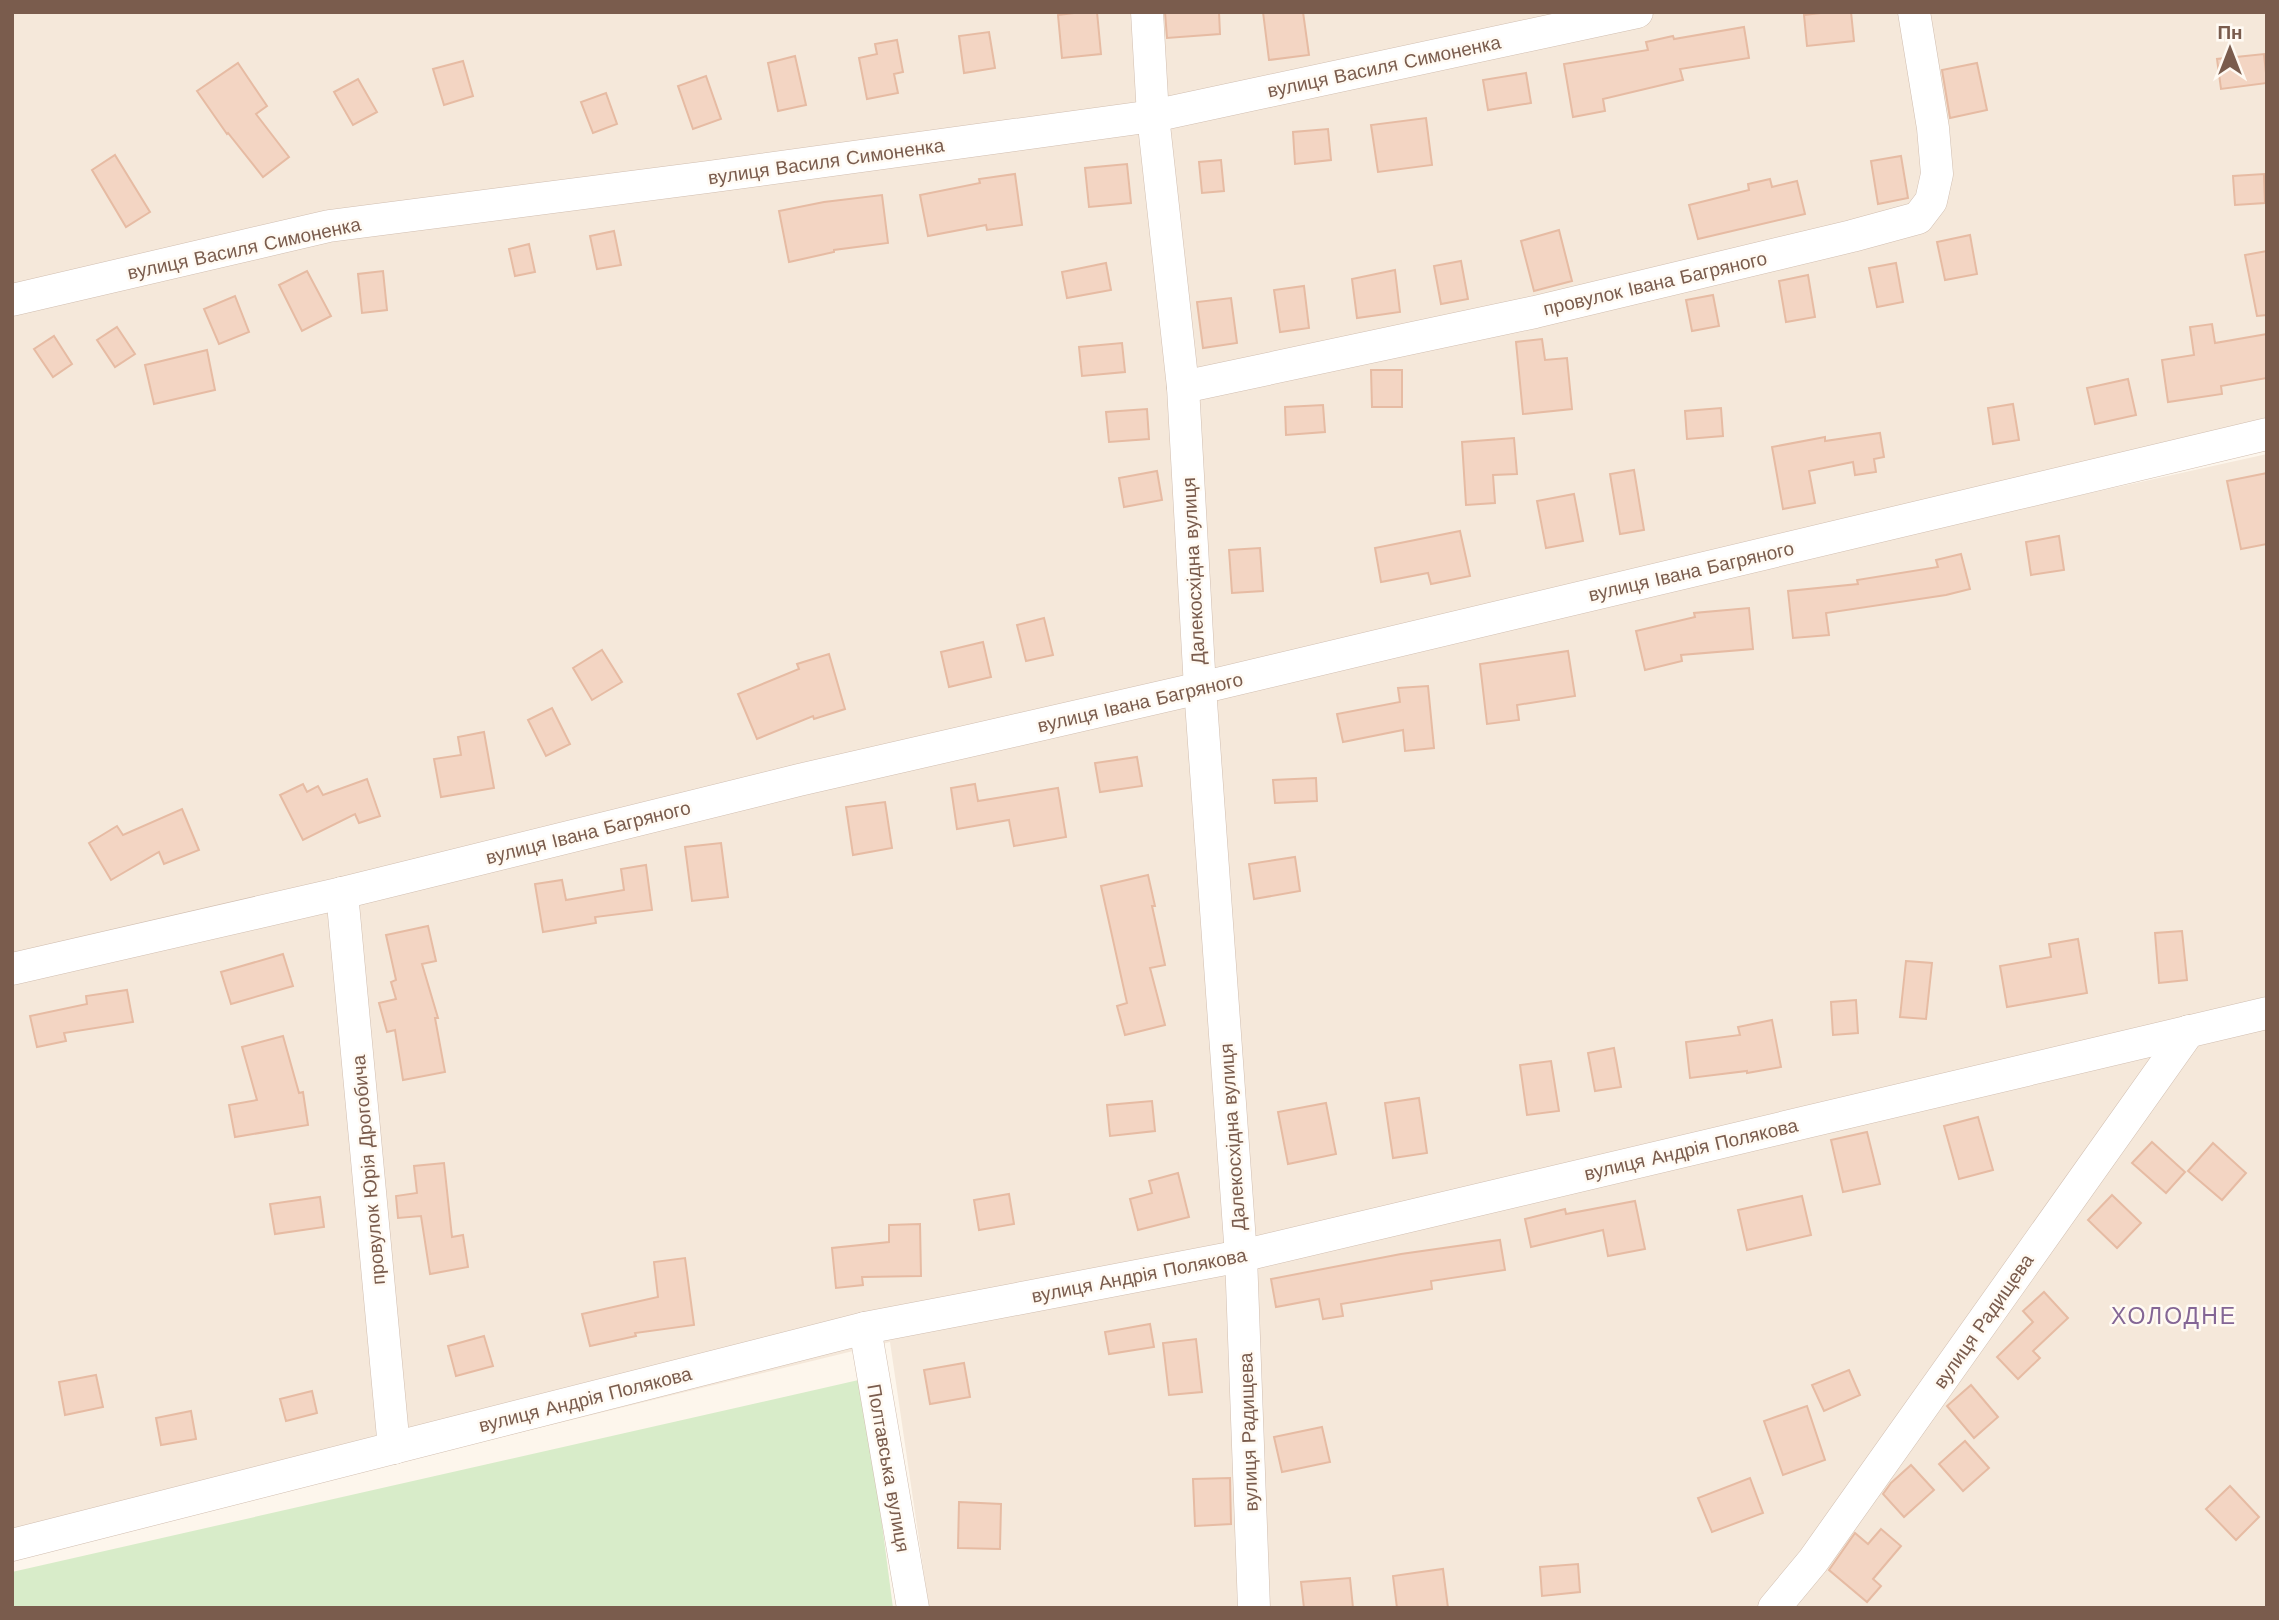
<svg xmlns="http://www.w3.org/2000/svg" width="2279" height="1620" viewBox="0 0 2279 1620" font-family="'Work Sans',sans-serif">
<rect width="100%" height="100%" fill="#fdf6ec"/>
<g fill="#f5e8da">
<polygon points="12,12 2267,12 2267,434 12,969"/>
<polygon points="2267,454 2267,1608 929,1608 890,1342 12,1557 12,977 1869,542"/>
</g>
<polygon fill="#d8ecc9" points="863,1379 893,1608 12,1608 12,1572"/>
<g fill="#f3d5c3" stroke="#e6bba3" stroke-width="2">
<polygon points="1082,12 1097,12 1101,54 1062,58 1058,15"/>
<polygon points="1165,12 1219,12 1220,34 1167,38"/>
<polygon points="1263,12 1303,12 1309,55 1269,60"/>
<polygon points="1829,12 1851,12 1854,41 1807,46 1804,15"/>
<polygon points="1744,27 1749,58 1680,69 1683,80 1603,99 1605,111 1573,117 1564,64 1648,50 1646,42 1673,36 1674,39"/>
<polygon points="989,32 995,68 964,73 959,36"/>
<polygon points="897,40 903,72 894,74 898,93 867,99 859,58 877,54 875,44"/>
<polygon points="2264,54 2267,83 2221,89 2217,59"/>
<polygon points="795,56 806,105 778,111 768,63"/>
<polygon points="463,61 473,96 444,105 433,69"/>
<polygon points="238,63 267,106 256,114 289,157 263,177 228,133 227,134 197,91"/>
<polygon points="1977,63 1987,110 1950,118 1942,70"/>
<polygon points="1526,73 1531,103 1488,110 1483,80"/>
<polygon points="706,76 721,119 693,129 678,86"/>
<polygon points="358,79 377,112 353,125 334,92"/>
<polygon points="606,93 617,124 593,133 581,102"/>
<polygon points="1426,118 1432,165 1378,172 1371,125"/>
<polygon points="1328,129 1331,160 1295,164 1293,132"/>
<polygon points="115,155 150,212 126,227 92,170"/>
<polygon points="1901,156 1908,198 1878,204 1871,161"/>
<polygon points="1221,160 1224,191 1202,193 1199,162"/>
<polygon points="1127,164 1131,203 1089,207 1085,168"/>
<polygon points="1015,174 1022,225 987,230 986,225 928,236 920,195 980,183 979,179"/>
<polygon points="2264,174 2265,203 2235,205 2233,176"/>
<polygon points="1770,179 1772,187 1797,181 1805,214 1698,239 1689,205 1749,190 1748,184"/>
<polygon points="882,195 888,243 834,250 834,252 789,262 779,211 824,202"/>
<polygon points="1559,230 1572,281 1534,291 1521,241"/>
<polygon points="614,231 621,265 597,269 590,236"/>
<polygon points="1970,235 1977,274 1945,280 1937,242"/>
<polygon points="529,244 535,272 515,276 509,249"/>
<polygon points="2267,251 2267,315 2257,316 2245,255"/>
<polygon points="1461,261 1468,299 1441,304 1434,266"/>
<polygon points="1106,263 1111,290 1067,298 1062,272"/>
<polygon points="1896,263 1903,302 1877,307 1869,268"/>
<polygon points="1395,270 1400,312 1357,318 1352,279"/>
<polygon points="307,271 331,316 302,331 279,285"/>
<polygon points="383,271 387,310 362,313 358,274"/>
<polygon points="1808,275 1815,317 1786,322 1779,281"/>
<polygon points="1304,286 1309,328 1280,332 1274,290"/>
<polygon points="1713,295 1719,326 1692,331 1686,300"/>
<polygon points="235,296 249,332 219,344 204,309"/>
<polygon points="1231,298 1237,343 1203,348 1197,302"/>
<polygon points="2212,324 2215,343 2267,334 2267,378 2221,386 2222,394 2168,402 2162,360 2194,355 2190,327"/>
<polygon points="117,327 135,354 115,367 97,340"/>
<polygon points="54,336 72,364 53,377 34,349"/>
<polygon points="1542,339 1545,360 1567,358 1572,409 1523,414 1516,342"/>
<polygon points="1122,343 1125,372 1082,376 1079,347"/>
<polygon points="207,350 215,390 154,404 145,365"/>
<polygon points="1371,370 1402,370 1402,407 1372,407"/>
<polygon points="2128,379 2136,415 2095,424 2087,388"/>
<polygon points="2013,404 2019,440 1993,444 1988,408"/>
<polygon points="1323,405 1325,432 1286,435 1285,407"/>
<polygon points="1721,408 1723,436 1687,439 1685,411"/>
<polygon points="1147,409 1149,439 1109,442 1106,412"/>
<polygon points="1880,433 1884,457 1874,459 1876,472 1855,475 1853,462 1809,471 1815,503 1783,509 1772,447 1825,437 1825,441"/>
<polygon points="1514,438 1517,474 1493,475 1495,503 1466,505 1462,442"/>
<polygon points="1634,470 1644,530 1620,534 1610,474"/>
<polygon points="1157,471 1162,500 1124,507 1119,478"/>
<polygon points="2267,473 2267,544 2241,549 2227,481"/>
<polygon points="1574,494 1583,541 1546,548 1537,501"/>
<polygon points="1460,531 1470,576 1431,584 1428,573 1381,582 1375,548"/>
<polygon points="2059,536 2064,570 2031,575 2026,542"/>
<polygon points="1260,548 1263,591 1232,593 1229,550"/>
<polygon points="1961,554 1970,589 1946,595 1826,613 1829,635 1793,638 1788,591 1858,584 1857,580 1938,567 1936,560"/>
<polygon points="1749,608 1753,649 1681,655 1682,661 1645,670 1636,631 1695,617 1694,613"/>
<polygon points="1044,618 1053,655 1026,661 1017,625"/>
<polygon points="983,642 991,677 949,687 941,652"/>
<polygon points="602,650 622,682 592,700 573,668"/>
<polygon points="1568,651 1575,696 1517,705 1519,720 1487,724 1480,664"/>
<polygon points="829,654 845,709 814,719 813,716 757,739 738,694 799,669 797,664"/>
<polygon points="1428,686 1434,748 1405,751 1403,730 1343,742 1337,714 1400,702 1398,688"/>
<polygon points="552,708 570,744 546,756 528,720"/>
<polygon points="484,732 494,788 441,797 434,759 461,755 458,737"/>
<polygon points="1137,757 1142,786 1100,792 1095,763"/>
<polygon points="1316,778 1317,801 1275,803 1273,780"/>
<polygon points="367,779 380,816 359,823 355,814 303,840 280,795 303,784 307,792 318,786 323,795"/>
<polygon points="975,784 978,801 1058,788 1066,837 1014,846 1009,820 957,829 951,788"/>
<polygon points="885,802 892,848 853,855 846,807"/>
<polygon points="182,809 199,850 164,864 159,852 111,880 89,843 117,826 123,835"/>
<polygon points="721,843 728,897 692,901 685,847"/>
<polygon points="1295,857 1300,891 1254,899 1249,864"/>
<polygon points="646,865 652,910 595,917 596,923 543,932 535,884 562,880 566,900 624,890 621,869"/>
<polygon points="1148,875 1155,906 1152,906 1165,965 1150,968 1165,1025 1125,1035 1117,1006 1127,1003 1101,886"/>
<polygon points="428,926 436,961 422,964 438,1018 435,1018 445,1072 403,1080 395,1030 387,1032 379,1003 396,999 391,982 396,980 386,935"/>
<polygon points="2182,931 2187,980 2159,983 2155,933"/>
<polygon points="2078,939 2087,993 2007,1007 2000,966 2051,957 2049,944"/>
<polygon points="283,954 293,986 231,1004 221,972"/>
<polygon points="1906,961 1932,963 1926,1019 1900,1017"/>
<polygon points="127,990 133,1022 64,1033 66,1041 37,1047 30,1016 87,1004 86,996"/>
<polygon points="1856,1000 1858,1033 1833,1035 1831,1002"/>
<polygon points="1772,1020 1781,1067 1747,1073 1747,1071 1690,1078 1686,1042 1740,1035 1738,1027"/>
<polygon points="283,1036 299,1093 303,1092 308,1125 235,1137 229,1105 257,1100 242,1047"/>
<polygon points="1614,1048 1621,1087 1595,1091 1588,1053"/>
<polygon points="1551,1061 1559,1111 1527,1115 1520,1065"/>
<polygon points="1419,1098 1427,1153 1393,1158 1385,1103"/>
<polygon points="1152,1101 1155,1131 1110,1136 1107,1105"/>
<polygon points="1326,1103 1336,1154 1288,1164 1278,1112"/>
<polygon points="1978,1117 1993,1170 1959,1179 1944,1126"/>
<polygon points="1867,1132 1880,1184 1843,1192 1831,1140"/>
<polygon points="2152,1142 2185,1172 2166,1193 2132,1163"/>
<polygon points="2213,1143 2246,1173 2222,1200 2188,1171"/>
<polygon points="444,1163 452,1237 463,1235 468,1267 430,1274 421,1216 398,1218 396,1196 417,1193 414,1166"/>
<polygon points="1178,1173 1189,1217 1138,1230 1130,1199 1152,1193 1149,1181"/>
<polygon points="1009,1194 1014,1224 979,1230 974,1200"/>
<polygon points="2112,1195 2141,1223 2117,1248 2088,1220"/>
<polygon points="1802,1196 1811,1235 1747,1250 1738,1210"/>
<polygon points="320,1197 324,1227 275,1234 270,1204"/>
<polygon points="1635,1201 1645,1249 1608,1256 1603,1230 1531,1247 1525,1219 1565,1209 1566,1214"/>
<polygon points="920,1224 921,1276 862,1277 863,1285 836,1288 832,1248 889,1242 889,1225"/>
<polygon points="1500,1240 1505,1270 1431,1281 1432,1289 1341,1304 1343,1316 1323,1319 1319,1299 1276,1307 1271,1279 1401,1254"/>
<polygon points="685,1258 694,1325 635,1333 636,1336 590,1346 582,1314 658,1297 654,1262"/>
<polygon points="2044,1292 2068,1318 2033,1351 2040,1358 2018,1379 1997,1357 2033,1322 2023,1311"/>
<polygon points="1150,1324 1154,1347 1109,1354 1105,1332"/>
<polygon points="484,1336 493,1366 456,1376 448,1346"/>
<polygon points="1196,1339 1202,1392 1169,1395 1163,1343"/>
<polygon points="964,1363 970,1397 930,1404 924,1370"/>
<polygon points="1849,1370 1860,1395 1824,1411 1812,1385"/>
<polygon points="96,1375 103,1407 65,1415 59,1382"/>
<polygon points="1971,1385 1998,1417 1974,1438 1947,1406"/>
<polygon points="312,1391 317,1413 286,1421 280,1399"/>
<polygon points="1807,1406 1825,1460 1783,1475 1764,1421"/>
<polygon points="191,1411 196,1439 161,1445 156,1418"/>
<polygon points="1322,1427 1330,1462 1282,1472 1274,1437"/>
<polygon points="1965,1441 1989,1468 1963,1491 1939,1464"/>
<polygon points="1911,1465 1934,1490 1904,1517 1883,1494 1891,1483"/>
<polygon points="1230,1478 1231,1524 1195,1526 1193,1479"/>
<polygon points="1750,1478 1763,1513 1712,1532 1698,1498"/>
<polygon points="2230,1486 2259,1517 2236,1540 2206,1509"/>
<polygon points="959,1502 1001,1504 1000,1549 958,1548"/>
<polygon points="1881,1529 1901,1546 1873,1579 1881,1586 1867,1602 1829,1570 1855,1533 1868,1544"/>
<polygon points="1578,1564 1580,1592 1542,1596 1540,1567"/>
<polygon points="1443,1569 1448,1608 1397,1608 1393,1576"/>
<polygon points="1350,1578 1353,1608 1304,1608 1301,1582"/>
</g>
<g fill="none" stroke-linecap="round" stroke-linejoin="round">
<defs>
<g id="minor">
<polyline points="1147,12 1153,116 1183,387 1200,688 1241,1256 1254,1608"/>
<polyline points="12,300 329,226 708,177 1153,116 1637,12"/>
<polyline points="1183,387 1535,312 1852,236 1918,218 1931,201 1937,174 1933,128 1914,12"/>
<polyline points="342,893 394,1448"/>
<polyline points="12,969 342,893 799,780 1200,688 2267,434"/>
<polyline points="865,1328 913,1608"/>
<polyline points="12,1545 865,1328 1241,1256 2267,1013"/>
<polyline points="1774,1608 1813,1561 2189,1031"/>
</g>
</defs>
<use href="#minor" stroke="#d1beb0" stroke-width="33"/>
<use href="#minor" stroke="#fff" stroke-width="32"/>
</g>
<g text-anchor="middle" stroke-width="5" stroke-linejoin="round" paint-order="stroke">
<g font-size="19" fill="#7a5c4d" stroke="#fffaf3">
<text transform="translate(1384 66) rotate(-12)" y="7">вулиця Василя Симоненка</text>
<text transform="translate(826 161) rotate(-8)" y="7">вулиця Василя Симоненка</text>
<text transform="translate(244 248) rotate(-12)" y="7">вулиця Василя Симоненка</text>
<text transform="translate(1655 283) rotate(-13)" y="7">провулок Івана Багряного</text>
<text transform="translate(1193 571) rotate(-93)" y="7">Далекосхідна вулиця</text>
<text transform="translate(1691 571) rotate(-13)" y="7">вулиця Івана Багряного</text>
<text transform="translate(1140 702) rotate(-13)" y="7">вулиця Івана Багряного</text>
<text transform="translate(588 832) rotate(-14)" y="7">вулиця Івана Багряного</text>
<text transform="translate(1232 1137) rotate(-94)" y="7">Далекосхідна вулиця</text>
<text transform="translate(1691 1149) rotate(-13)" y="7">вулиця Андрія Полякова</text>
<text transform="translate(368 1170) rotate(-95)" y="7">провулок Юрія Дрогобича</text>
<text transform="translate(1139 1275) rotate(-11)" y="7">вулиця Андрія Полякова</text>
<text transform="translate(1983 1321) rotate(-55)" y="7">вулиця Радищева</text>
<text transform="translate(585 1399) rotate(-14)" y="7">вулиця Андрія Полякова</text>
<text transform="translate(1248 1432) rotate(-92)" y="7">вулиця Радищева</text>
<text transform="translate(889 1468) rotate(80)" y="7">Полтавська вулиця</text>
</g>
<g font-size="23" letter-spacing="2" fill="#846695" stroke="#fffaf3">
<text x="2174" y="1324">ХОЛОДНЕ</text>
</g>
</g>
<rect width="2279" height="1620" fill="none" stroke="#7a5c4d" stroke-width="28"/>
<g transform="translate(2230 49)" stroke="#fffaf3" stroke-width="5" paint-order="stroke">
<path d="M0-5L12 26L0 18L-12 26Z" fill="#7a5c4d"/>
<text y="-10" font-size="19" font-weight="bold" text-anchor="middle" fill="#7a5c4d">Пн</text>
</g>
</svg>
